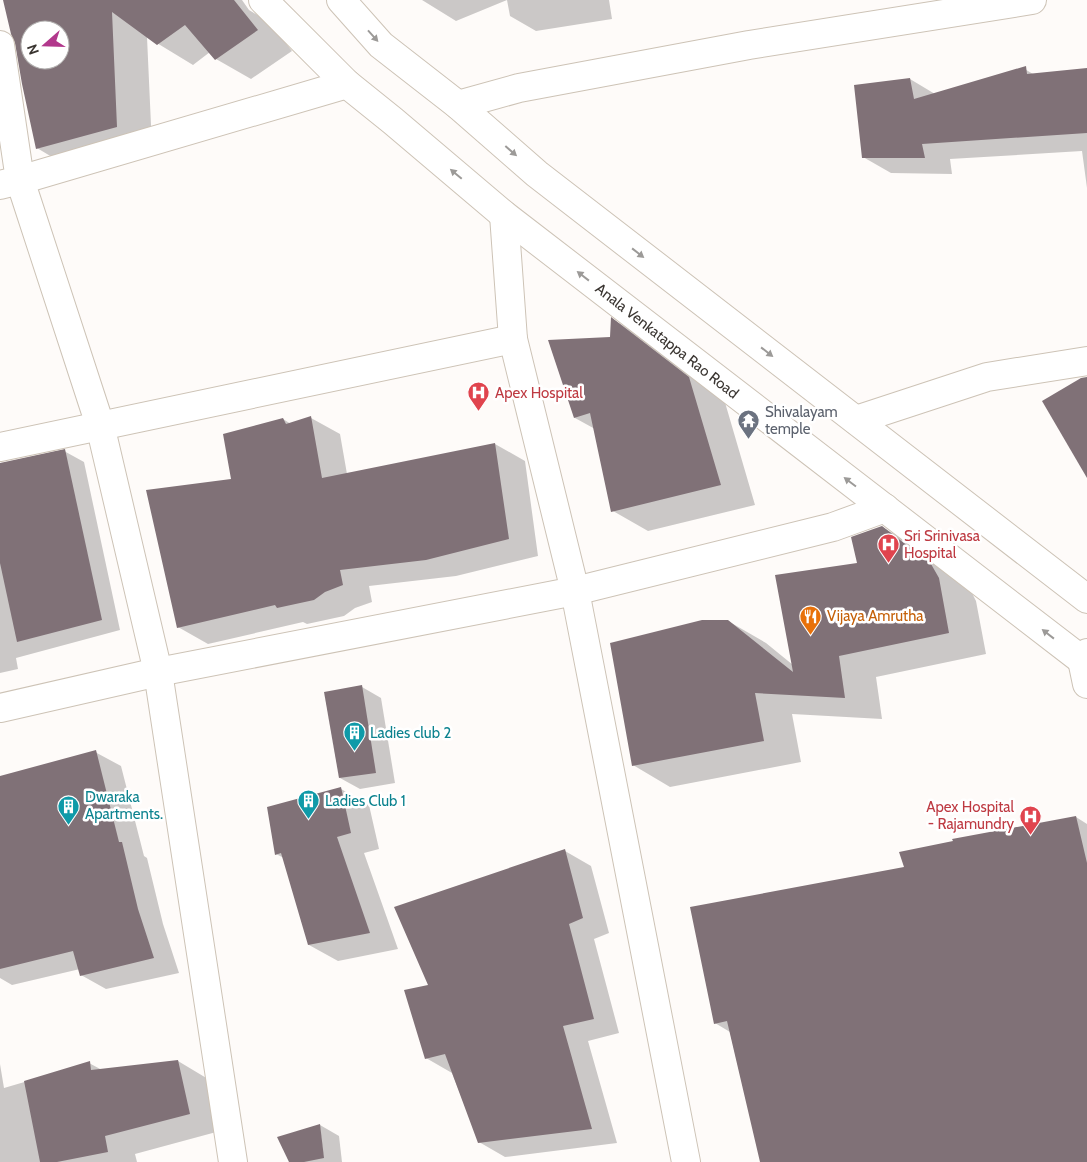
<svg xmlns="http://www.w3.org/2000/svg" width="1087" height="1162" viewBox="0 0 1087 1162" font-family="Cabin,sans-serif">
<rect width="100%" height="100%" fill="#fefbf9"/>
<g fill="#0003" fill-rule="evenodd">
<path d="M 4,0 L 242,0 L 249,10 L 269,22 L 292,51 L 251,79 L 216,59 L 210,52 L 193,65 L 147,37 L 152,147 L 72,169 L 37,148 L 17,42 ZM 30,30 L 60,30 L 60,60 L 30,60 Z"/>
<polygon points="422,0 609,0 612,19 536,31 510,16 507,0 456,21"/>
<polygon points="1023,68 1043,80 1087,69 1087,188 1082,151 950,159 952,174 891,173 863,157 910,79 935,94"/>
<polygon points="612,319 646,339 724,399 755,505 648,531 613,511 595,429 575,418 611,338"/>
<polygon points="311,418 340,434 347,474 495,444 525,461 538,556 456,576 369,586 372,602 355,608 344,616 307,624 303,622 208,644 178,627 233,480 283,419 291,424"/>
<polygon points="64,451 84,462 120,630 16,658 18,669 0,673 0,465"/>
<polygon points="882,527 920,549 969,587 976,601 986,654 876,677 882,719 792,714 801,762 670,787 633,765 728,621 766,643 793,665"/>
<polygon points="362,687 381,698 395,783 360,789 340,778"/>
<polygon points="95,752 121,766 144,856 147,858 163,924 179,973 106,989 81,975 80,969 12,985 0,978 0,777"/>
<polygon points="341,789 369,805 379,849 364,853 398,949 338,961 309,945 284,858 276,854"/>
<polygon points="1076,817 1087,824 1087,1162 761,1162 730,1032 715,1023 905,868"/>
<polygon points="565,851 591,866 609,933 594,939 619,1033 588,1041 617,1143 505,1157 479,1142 452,1073 426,1058 430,986"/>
<polygon points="178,1061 208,1079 220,1131 135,1154 137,1162 0,1162 0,1064 4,1088 89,1063 102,1070"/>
<polygon points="320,1125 339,1136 342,1162 290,1162"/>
</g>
<g fill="#807177" fill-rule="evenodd">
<path d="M 3,0 L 234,0 L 258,30 L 215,60 L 185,25 L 157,45 L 112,12 L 117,127 L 36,149 L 22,84 L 15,43 L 11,34 ZM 30,30 L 60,30 L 60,60 L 30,60 Z"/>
<polygon points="1026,66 1027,74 1087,68 1087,133 922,144 925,158 862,158 854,85 910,78 914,99"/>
<polygon points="611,317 689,377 721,485 611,512 590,413 574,418 548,340 610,337"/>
<polygon points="1087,377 1087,478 1042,401 1081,378"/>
<polygon points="311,416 322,478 495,443 509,539 426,560 340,570 343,585 325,592 314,600 277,608 275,605 177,628 146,490 231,479 223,434 283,418 286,424"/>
<polygon points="65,449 102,620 17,642 0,563 0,463"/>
<polygon points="882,526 931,564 939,578 949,633 839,656 845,698 755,693 764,741 632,766 610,643 702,620 728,620 793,672 775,575 857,563 851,537"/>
<polygon points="362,685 376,773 339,778 324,692"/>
<polygon points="96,750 119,842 122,842 138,909 154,958 80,976 73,951 0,969 0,776"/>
<polygon points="341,787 351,833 337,837 370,933 308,945 281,853 275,855 267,807"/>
<polygon points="1076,816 1087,863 1087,1162 760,1162 727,1021 714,1024 690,907 904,867 899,852 953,841 952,839"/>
<polygon points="565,849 583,918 569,924 594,1019 563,1026 592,1129 478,1143 445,1054 425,1059 404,990 428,985 394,907"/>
<polygon points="178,1060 190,1114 105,1136 108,1152 57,1162 40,1162 24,1081 90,1061 91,1070"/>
<polygon points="320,1124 324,1158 304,1162 289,1162 277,1137"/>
</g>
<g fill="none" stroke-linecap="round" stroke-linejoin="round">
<defs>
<g id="minor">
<polyline points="0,45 20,180 100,425 158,672 233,1162"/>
<polyline points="458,105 519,88 749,45 1032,0"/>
<polyline points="0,185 20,180 347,84"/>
<polyline points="504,215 513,339 575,591 686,1162"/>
<polyline points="856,420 987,377 1087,361"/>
<polyline points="0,447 513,339"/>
<polyline points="1087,653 1082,660 1087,684"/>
<polyline points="0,708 158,672 575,591 833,527 885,508"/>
</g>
<g id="secondary">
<polyline points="263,0 347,84 393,121 504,215 1087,664"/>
<polyline points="341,0 381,45 458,105 537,174 1087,599"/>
</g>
</defs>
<use href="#minor" stroke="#cdc3b6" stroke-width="30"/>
<use href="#secondary" stroke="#cdc3b6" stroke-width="30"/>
<use href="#minor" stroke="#fff" stroke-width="28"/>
<use href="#secondary" stroke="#fff" stroke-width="28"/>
</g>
<defs><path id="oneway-solid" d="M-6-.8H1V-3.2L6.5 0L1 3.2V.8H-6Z" transform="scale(1.25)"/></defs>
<g fill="#9c9a98">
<use href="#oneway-solid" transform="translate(373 36) rotate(48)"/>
<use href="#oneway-solid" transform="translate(511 151) rotate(41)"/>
<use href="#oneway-solid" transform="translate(456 174) rotate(-140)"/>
<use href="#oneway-solid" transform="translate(638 253) rotate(38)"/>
<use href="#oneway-solid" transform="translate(583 276) rotate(-142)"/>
<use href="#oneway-solid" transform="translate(767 352) rotate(38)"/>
<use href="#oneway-solid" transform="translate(850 482) rotate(-143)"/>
<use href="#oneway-solid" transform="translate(1048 634) rotate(-142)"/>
</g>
<defs>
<symbol id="hospital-pin" viewBox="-11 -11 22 30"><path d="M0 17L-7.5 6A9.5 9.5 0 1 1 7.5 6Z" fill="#e0444e" stroke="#fff"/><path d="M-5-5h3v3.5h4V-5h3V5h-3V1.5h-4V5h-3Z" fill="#fff"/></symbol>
<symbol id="temple-pin" viewBox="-11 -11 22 30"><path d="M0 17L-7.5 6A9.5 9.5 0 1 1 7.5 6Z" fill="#6b7280" stroke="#fff"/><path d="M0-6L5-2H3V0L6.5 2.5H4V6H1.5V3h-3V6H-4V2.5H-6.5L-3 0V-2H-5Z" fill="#fff"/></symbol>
<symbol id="restaurant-pin" viewBox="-11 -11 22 30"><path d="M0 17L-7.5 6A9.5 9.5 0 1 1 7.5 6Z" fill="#e8710a" stroke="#fff"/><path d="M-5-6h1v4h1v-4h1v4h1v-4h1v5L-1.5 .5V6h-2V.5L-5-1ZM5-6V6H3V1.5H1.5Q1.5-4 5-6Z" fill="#fff"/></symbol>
<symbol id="building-pin" viewBox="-11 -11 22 30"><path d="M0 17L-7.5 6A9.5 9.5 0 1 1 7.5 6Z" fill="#0f9aa8" stroke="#fff"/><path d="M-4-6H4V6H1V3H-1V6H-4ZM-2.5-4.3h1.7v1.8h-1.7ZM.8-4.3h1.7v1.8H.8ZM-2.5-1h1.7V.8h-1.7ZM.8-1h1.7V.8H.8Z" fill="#fff"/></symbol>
</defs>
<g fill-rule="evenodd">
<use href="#hospital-pin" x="466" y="380" width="25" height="34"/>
<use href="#temple-pin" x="736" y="408" width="25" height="34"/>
<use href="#hospital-pin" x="876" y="532" width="25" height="34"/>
<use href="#restaurant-pin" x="798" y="604" width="25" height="34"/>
<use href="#building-pin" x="342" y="720" width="25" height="34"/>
<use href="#building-pin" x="296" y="788" width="25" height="34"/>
<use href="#building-pin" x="56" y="794" width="25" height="34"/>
<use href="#hospital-pin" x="1018" y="804" width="25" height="34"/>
</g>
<g text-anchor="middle" stroke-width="5" stroke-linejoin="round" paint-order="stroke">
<g font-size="15" fill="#3a3531" stroke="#fff">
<text transform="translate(667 341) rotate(38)" y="5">Anala Venkatappa Rao Road</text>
</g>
<g font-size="15" fill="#be3a42" stroke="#fff" text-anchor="start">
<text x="495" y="398">Apex Hospital</text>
<text x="904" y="541">Sri Srinivasa<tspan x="904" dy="17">Hospital</tspan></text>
<text x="1014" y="812" text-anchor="end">Apex Hospital<tspan x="1014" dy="17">- Rajamundry</tspan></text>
</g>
<g font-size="15" fill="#5b616d" stroke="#fff" text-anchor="start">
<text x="765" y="417">Shivalayam<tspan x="765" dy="17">temple</tspan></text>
</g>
<g font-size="15" fill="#c56008" stroke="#fff" text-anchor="start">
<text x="827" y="621">Vijaya Amrutha</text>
</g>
<g font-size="15" fill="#0d838f" stroke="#fff" text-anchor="start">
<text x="370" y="738">Ladies club 2</text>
<text x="85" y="802">Dwaraka<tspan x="85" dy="17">Apartments.</tspan></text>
<text x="325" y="806">Ladies Club 1</text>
</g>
</g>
<g transform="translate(45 45) rotate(250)"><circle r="24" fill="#ffffff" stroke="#b0aead"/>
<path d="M0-4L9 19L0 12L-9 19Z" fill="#b2388c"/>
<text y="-8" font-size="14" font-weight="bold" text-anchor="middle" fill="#3a3531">N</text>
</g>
</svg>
